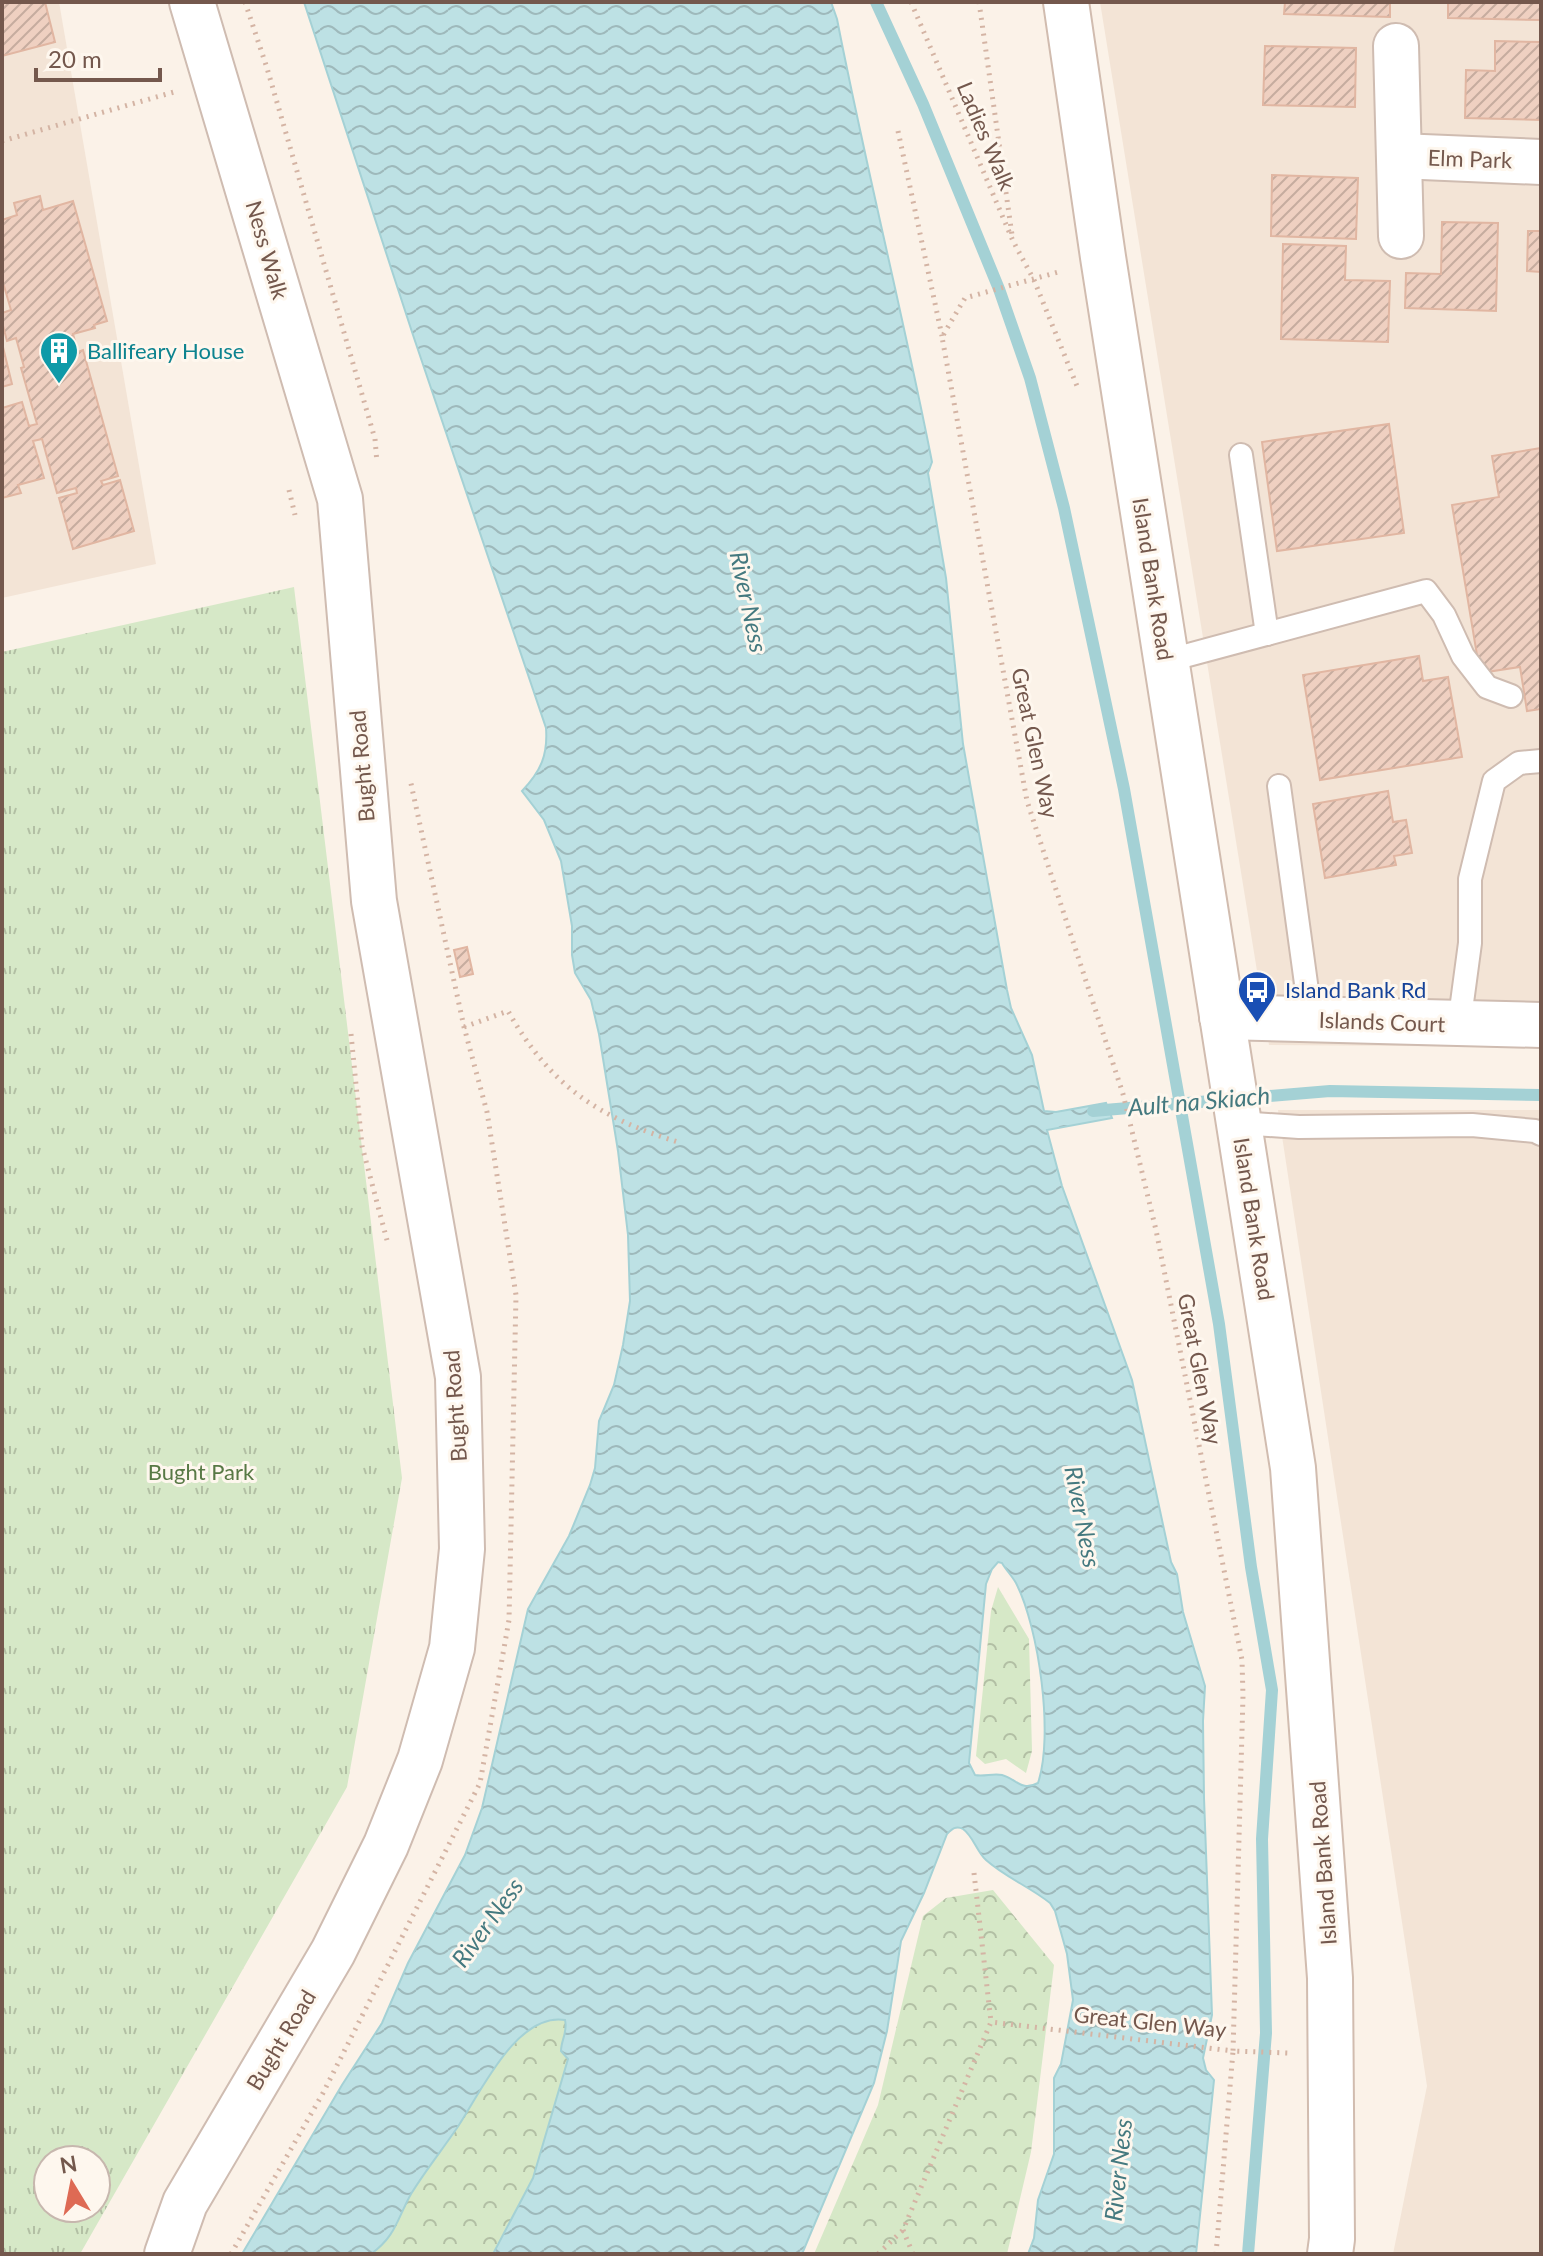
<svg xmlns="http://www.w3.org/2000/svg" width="1543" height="2256" viewBox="0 0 1543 2256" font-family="Lato,sans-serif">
<defs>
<pattern id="grass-tufts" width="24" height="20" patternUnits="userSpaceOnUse" patternTransform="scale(2)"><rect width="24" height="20" fill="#d6e8c7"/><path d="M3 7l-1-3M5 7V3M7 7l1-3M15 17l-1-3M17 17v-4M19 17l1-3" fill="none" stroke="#b2bfa4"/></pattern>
<pattern id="forest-crowns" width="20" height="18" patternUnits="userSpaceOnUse" patternTransform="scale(2)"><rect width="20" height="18" fill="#d6e8c7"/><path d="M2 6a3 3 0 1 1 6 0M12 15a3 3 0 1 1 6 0" fill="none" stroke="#b2bfa4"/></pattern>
<pattern id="water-waves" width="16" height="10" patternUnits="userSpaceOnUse" patternTransform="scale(2)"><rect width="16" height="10" fill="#bde1e4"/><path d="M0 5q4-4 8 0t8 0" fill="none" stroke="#9eb9bb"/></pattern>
<pattern id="building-hatch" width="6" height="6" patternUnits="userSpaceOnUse" patternTransform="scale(2)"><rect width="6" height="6" fill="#efd0c1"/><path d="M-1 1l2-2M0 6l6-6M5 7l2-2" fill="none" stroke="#c6ac9f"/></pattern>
</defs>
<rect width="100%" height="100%" fill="#fbf2e8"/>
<g fill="#f3e4d6">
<polygon points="2,2 59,2 156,564 2,598"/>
<polygon points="1100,2 1541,2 1541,1047 1269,1045"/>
<polygon points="1278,1110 1541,1110 1541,2254 1393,2254 1427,2086"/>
</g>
<path fill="url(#grass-tufts)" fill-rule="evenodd" d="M 294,587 L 402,1478 L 347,1787 L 80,2254 L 2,2254 L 2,652 ZM 48,2160 L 96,2160 L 96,2208 L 48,2208 Z"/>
<g fill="url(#forest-crowns)">
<polygon points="998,1587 1029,1639 1032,1751 1026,1773 1006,1759 985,1764 976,1756 991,1611"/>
<polygon points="993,1890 1054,1965 1031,2152 1007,2254 814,2254 878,2105 923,1916 946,1898"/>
<polygon points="522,2010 576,2016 585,2102 525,2254 369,2254"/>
</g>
<path fill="url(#water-waves)" stroke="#a4d1d5" stroke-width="2" fill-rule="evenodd" d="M 304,2 L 831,2 L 837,19 C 866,168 903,314 932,462 L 928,473 L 946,578 L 963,744 L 1007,990 L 1011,1008 L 1032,1055 L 1044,1111 L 1056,1112 L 1106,1103 L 1112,1118 L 1047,1130 L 1062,1186 L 1132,1380 L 1171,1562 L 1177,1574 L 1183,1612 L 1205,1686 L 1203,1721 L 1204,1798 L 1212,2015 L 1203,2058 L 1206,2070 L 1214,2080 L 1196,2254 L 1028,2254 L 1034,2238 L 1038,2200 L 1054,2154 L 1054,2078 L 1061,2064 L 1073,2000 L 1067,1954 L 1055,1911 L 1050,1903 C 1030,1887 1005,1877 986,1860 C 977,1852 973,1836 963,1829 C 956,1825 952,1829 947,1834 L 924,1893 L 901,1941 L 887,2031 L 874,2083 L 802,2254 L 493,2254 L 533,2178 L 568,2059 L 561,2051 C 561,2040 568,2032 565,2020 C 516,2012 479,2096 457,2128 C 442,2150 425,2171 411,2194 C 397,2219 396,2236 371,2254 L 242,2254 L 342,2085 L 382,2023 L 408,1963 L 465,1855 L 482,1808 L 528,1609 L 569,1536 L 590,1485 L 595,1468 L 599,1421 L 614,1385 L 623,1345 L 630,1301 L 628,1235 L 618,1151 L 599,1034 L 591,1000 L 575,973 L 572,955 L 572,926 L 561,861 L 544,820 L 522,791 C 541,771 548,755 546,728 L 413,335 ZM 998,1562 L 1002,1563 C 1006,1570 1012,1576 1016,1583 C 1039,1628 1054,1736 1038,1783 C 1021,1792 1017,1779 1002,1775 C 993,1773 984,1777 975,1775 L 969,1763 L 986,1584 L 992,1569 Z"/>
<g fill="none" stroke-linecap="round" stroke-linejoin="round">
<g stroke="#a4d1d5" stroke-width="12">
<polyline points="876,2 923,104 999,289 1030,378 1064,508 1124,789 1219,1324 1251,1567 1272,1690 1262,1839 1266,2033 1248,2254"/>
<polyline points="1093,1111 1330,1091 1541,1095"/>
</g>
</g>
<g fill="url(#building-hatch)" stroke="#e1b6a2" stroke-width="2">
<polygon points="2,2 45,2 55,42 2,56"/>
<polygon points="1285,2 1390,2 1390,17 1284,14"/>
<polygon points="1448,2 1541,2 1541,20 1448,18"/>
<polygon points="1495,41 1541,42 1541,120 1465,118 1466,70 1495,71"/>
<polygon points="1265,46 1356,48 1355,107 1263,105"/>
<polygon points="1272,175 1358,178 1356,239 1271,236"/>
<polygon points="40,196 43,210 73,201 107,321 94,325 95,328 73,334 78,352 83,350 118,476 101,481 103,485 120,480 134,531 73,549 59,498 77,493 76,488 57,493 42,439 33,441 44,478 18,485 21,493 2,498 2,408 22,402 29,426 37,424 21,368 24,367 16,338 7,341 2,322 2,313 11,310 4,286 2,287 2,220 17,215 14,203"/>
<polygon points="1442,222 1498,223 1496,311 1405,308 1406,273 1441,274"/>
<polygon points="1528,231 1541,231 1541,272 1527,271"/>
<polygon points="1283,244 1346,246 1345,280 1390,281 1388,342 1281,339"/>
<polygon points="2,343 12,384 2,387"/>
<polygon points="1389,424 1404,533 1277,551 1262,442"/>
<polygon points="1541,448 1541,709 1527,711 1520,667 1480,673 1452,505 1499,497 1492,456"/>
<polygon points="1419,656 1423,681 1448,677 1462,757 1320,780 1303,675"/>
<polygon points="1388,791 1393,822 1406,820 1412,853 1394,856 1396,865 1325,878 1313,804"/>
<polygon points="467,947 473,974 460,977 454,950"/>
</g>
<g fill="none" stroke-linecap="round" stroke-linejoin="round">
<defs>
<g id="service">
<polyline points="1241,455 1267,634"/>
<polyline points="1166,661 1426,591 1444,615 1463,656 1487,687 1511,696"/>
<polyline points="1279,786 1311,1020"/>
<polyline points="1459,1025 1470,943 1470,879 1494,781 1519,763 1541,761"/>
<polyline points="1239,1123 1299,1127 1472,1125 1535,1131 1541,1134"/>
</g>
<g id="minor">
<polyline points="1396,46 1401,236"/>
<polyline points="1399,156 1541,162"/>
<polyline points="1222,1017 1541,1025"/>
<polyline points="167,2254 185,2203 333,1952 386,1845 420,1760 452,1648 462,1549 458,1377 374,901 340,499 192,2"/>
</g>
<polyline id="secondary" points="1066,2 1103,257 1293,1468 1330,1978 1332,2239 1330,2254"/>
</defs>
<use href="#service" stroke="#cfbcb1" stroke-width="26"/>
<use href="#minor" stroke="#cfbcb1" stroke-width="48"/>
<use href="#secondary" stroke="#d1bcaf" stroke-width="48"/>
<g stroke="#d4b4a4" stroke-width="5" stroke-dasharray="2 6" stroke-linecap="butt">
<polyline points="245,2 267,68 375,439 377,463"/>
<polyline points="911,2 1013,241 1034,280 1077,386"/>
<polyline points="979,2 1012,235"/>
<polyline points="898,131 942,336"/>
<polyline points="2,141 174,92"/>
<polyline points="289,490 295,515"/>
<path d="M 464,1027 L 508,1011 C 551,1087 599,1118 681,1143"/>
<polyline points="351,1034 362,1146 388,1244"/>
<polyline points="974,1873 991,2022"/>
<polyline points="231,2254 323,2093 480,1783 509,1620 516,1295 487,1112 464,1027 410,779"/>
<polyline points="878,2254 903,2230"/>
<polyline points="913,2254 903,2230 991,2022 1233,2051 1243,1696 1242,1660 1156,1230 1123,1094 1027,801 942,337 965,298 1062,271"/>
<polyline points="1216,2254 1233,2051 1288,2053"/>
</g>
<use href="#service" stroke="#fff" stroke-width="22"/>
<use href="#minor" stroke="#fff" stroke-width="44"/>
<use href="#secondary" stroke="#fff" stroke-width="44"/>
</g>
<defs>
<symbol id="building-pin" viewBox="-11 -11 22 30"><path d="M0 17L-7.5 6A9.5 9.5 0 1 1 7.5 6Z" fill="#0f9aa8" stroke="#fef7ee"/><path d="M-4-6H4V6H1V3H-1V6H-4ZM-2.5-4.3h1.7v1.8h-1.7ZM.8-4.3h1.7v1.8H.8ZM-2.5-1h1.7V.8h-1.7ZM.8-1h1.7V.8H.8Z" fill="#fff"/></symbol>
<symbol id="bus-pin" viewBox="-11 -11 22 30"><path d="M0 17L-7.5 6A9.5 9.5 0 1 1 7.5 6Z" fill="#1a4fb4" stroke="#fef7ee"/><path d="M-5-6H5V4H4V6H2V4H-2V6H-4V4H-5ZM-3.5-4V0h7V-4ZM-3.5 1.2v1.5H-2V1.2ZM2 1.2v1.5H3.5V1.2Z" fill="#fff"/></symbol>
</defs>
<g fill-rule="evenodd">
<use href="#building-pin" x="37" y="329" width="44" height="60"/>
<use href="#bus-pin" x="1235" y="968" width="44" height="60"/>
</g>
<g text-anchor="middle" stroke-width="6" stroke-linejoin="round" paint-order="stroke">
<g font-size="22" fill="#74584d" stroke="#fef7ee">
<text transform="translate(986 136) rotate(67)" y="8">Ladies Walk</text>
<text transform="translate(1470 159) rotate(2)" y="8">Elm Park</text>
<text transform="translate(267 250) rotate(74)" y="8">Ness Walk</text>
<text transform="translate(1153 579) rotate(81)" y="8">Island Bank Road</text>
<text transform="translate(1035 743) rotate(78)" y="8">Great Glen Way</text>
<text transform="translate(362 766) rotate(-95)" y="8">Bught Road</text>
<text transform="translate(1382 1022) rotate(2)" y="8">Islands Court</text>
<text transform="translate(1254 1219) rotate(81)" y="8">Island Bank Road</text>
<text transform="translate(1200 1369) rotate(79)" y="8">Great Glen Way</text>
<text transform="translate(455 1406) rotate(-94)" y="8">Bught Road</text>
<text transform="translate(1323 1863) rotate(-94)" y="8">Island Bank Road</text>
<text transform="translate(1150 2022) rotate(6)" y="8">Great Glen Way</text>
<text transform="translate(281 2040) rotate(-59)" y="8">Bught Road</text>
</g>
<g font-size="22" fill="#0d838f" stroke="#fef7ee" text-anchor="start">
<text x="87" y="359">Ballifeary House</text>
</g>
<g font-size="22" fill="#164399" stroke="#fef7ee" text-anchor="start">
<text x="1285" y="998">Island Bank Rd</text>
</g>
<g font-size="22" fill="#587945" stroke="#fef7ee">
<text x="201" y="1480">Bught Park</text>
</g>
<g font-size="24" font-style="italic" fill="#44797f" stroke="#fef7ee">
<text transform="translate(748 602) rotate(78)" y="8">River Ness</text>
<text transform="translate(1199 1102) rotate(-5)" y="8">Ault na Skiach</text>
<text transform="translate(1082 1517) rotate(79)" y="8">River Ness</text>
<text transform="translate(488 1923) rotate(-54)" y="8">River Ness</text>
<text transform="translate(1119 2170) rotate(-84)" y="8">River Ness</text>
</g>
</g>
<rect width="1543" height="2256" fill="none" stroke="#74584d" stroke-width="8"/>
<g transform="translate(72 2184) rotate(350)"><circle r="38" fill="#fef7ee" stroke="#c7b7ae" stroke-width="2"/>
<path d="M0-6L14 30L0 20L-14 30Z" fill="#de6a54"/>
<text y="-12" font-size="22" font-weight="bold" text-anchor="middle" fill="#74584d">N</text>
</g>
<path d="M36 68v12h124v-12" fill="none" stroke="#74584d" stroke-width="4"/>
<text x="48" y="68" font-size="24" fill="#74584d" stroke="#fef7ee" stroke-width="6" paint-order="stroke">20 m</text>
</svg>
